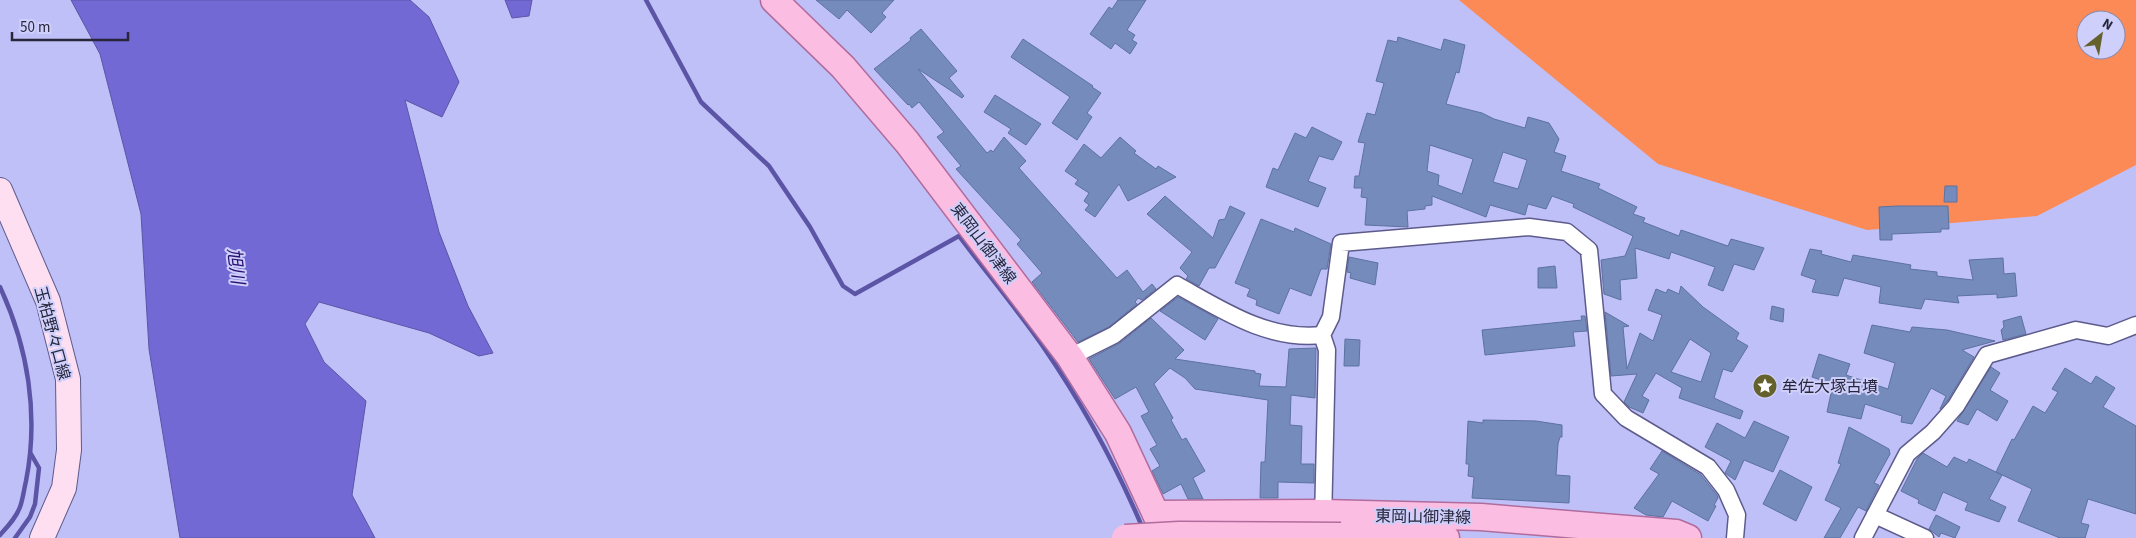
<svg xmlns="http://www.w3.org/2000/svg" width="2136" height="538" viewBox="0 0 2136 538" font-family="'Source Sans 3','Noto Sans JP',sans-serif">
<rect width="100%" height="100%" fill="#c0c0f8"/>
<path fill="#fb8a56" fill-rule="evenodd" d="M 1459,0 L 2136,0 L 2136,165 L 2037,216 L 1867,230 L 1658,164 ZM 2086,20 L 2116,20 L 2116,50 L 2086,50 Z"/>
<g fill="#7369d4" stroke="#5c55a6">
<polygon points="71,0 410,0 429,17 459,82 442,117 405,100 439,232 468,306 493,353 479,356 429,333 319,302 305,324 324,362 366,401 352,495 375,538 180,538 149,349 141,214 100,54"/>
<polygon points="505,0 532,0 529,16 512,18"/>
</g>
<g fill="none" stroke-linecap="round" stroke-linejoin="round">
<g stroke="#5c55a6" stroke-width="4.5">
<path d="M 646,0 L 701,102 L 769,166 L 810,227 L 843,286 L 855,294 L 959,236 C 986,272 1016,308 1042,345 C 1082,403 1116,465 1143,529"/>
<path d="M 0,287 C 28,347 39,415 26,481 C 24,489 23,499 20,507 C 16,518 8,526 0,535"/>
<polyline points="15,538 30,517 35,504 39,468 31,454"/>
</g>
</g>
<g fill="#748bbb" stroke="#5c72a0" fill-rule="evenodd">
<polygon points="816,0 894,0 882,13 886,17 871,33 847,10 839,19"/>
<polygon points="1118,0 1146,0 1127,30 1135,35 1132,40 1137,43 1130,54 1115,43 1111,49 1090,34 1109,7 1112,9"/>
<polygon points="921,29 957,71 949,78 964,96 962,98 918,69 987,153 991,150 993,152 1004,137 1026,161 1019,168 1117,278 1127,270 1143,292 1152,284 1156,289 1142,300 1138,298 1135,302 1137,304 1109,327 1078,342 1032,282 1042,273 1017,244 1021,240 956,169 961,166 937,137 944,132 919,102 912,108 909,104 908,105 874,69 911,40 910,38"/>
<path d="M 1398,37 L 1441,50 L 1444,39 L 1465,45 L 1459,73 L 1456,72 L 1446,104 L 1482,113 L 1494,119 L 1525,128 L 1528,117 L 1549,123 L 1559,139 L 1554,152 L 1566,156 L 1561,171 L 1600,184 L 1598,188 L 1637,207 L 1633,214 L 1645,218 L 1643,222 L 1679,236 L 1681,230 L 1728,246 L 1731,239 L 1764,248 L 1754,270 L 1734,264 L 1723,291 L 1708,285 L 1715,267 L 1671,252 L 1669,259 L 1635,248 L 1637,278 L 1620,280 L 1621,300 L 1604,294 L 1601,260 L 1625,256 L 1633,236 L 1573,207 L 1574,204 L 1552,196 L 1546,209 L 1528,204 L 1525,215 L 1490,205 L 1486,217 L 1432,196 L 1432,205 L 1425,206 L 1425,209 L 1407,211 L 1408,227 L 1365,225 L 1367,198 L 1361,197 L 1362,188 L 1354,188 L 1355,176 L 1359,176 L 1365,143 L 1358,142 L 1367,113 L 1375,115 L 1384,83 L 1376,81 L 1388,40 L 1397,42 ZM 1430,145 L 1473,159 L 1462,194 L 1438,185 L 1439,175 L 1427,171 ZM 1503,152 L 1527,160 L 1518,189 L 1493,182 Z"/>
<polygon points="1023,39 1093,86 1092,87 1101,93 1087,113 1092,117 1077,140 1052,123 1070,97 1011,57"/>
<polygon points="995,95 1041,124 1026,145 1008,133 1011,129 984,112"/>
<polygon points="1312,127 1342,142 1333,160 1319,156 1308,181 1326,188 1318,207 1266,187 1273,168 1278,170 1295,133 1306,138"/>
<polygon points="1120,137 1136,151 1134,153 1156,169 1158,166 1176,177 1128,201 1119,184 1095,217 1085,210 1089,205 1084,201 1089,193 1075,184 1078,180 1065,171 1084,144 1101,158"/>
<polygon points="1945,186 1957,186 1957,202 1944,202"/>
<polygon points="1165,196 1213,238 1219,220 1225,219 1230,206 1245,213 1215,268 1209,268 1199,286 1186,279 1188,276 1180,268 1192,252 1147,214"/>
<polygon points="1897,206 1948,206 1949,229 1941,229 1941,232 1892,234 1892,240 1880,240 1879,207"/>
<polygon points="1261,219 1294,232 1295,228 1331,244 1327,269 1321,269 1311,296 1290,288 1279,314 1256,305 1257,300 1247,296 1250,289 1235,283"/>
<polygon points="1810,249 1822,251 1821,254 1851,262 1853,255 1911,265 1910,269 1937,272 1937,276 1973,280 1969,260 2003,258 2004,274 2015,273 2017,296 1997,298 1997,294 1957,296 1959,303 1925,299 1921,309 1879,303 1881,287 1844,278 1838,296 1812,292 1816,280 1801,275"/>
<polygon points="1349,257 1378,263 1375,285 1350,278 1351,273 1347,272"/>
<polygon points="1555,266 1557,288 1538,288 1538,268"/>
<path d="M 1681,286 L 1703,307 L 1739,333 L 1736,339 L 1748,346 L 1732,372 L 1723,369 L 1714,398 L 1743,411 L 1740,419 L 1679,398 L 1682,388 L 1656,373 L 1642,396 L 1649,400 L 1643,413 L 1629,407 L 1624,402 L 1637,374 L 1611,376 L 1605,312 L 1629,326 L 1623,327 L 1627,369 L 1640,333 L 1653,341 L 1662,315 L 1648,310 L 1656,289 L 1666,293 L 1668,289 L 1679,294 ZM 1690,339 L 1711,353 L 1701,382 L 1671,372 Z"/>
<polygon points="1178,297 1218,319 1205,340 1160,311"/>
<polygon points="1772,306 1784,309 1783,322 1770,319"/>
<polygon points="1581,316 1585,316 1587,331 1573,332 1575,346 1485,355 1482,330 1582,320"/>
<polygon points="2021,316 2026,334 2003,340 2001,330 2004,327 2003,321"/>
<polygon points="1151,318 1184,350 1175,359 1255,371 1255,373 1261,374 1259,386 1286,387 1289,349 1316,348 1315,398 1291,395 1290,425 1302,426 1301,464 1314,464 1314,483 1278,482 1278,498 1260,498 1261,462 1265,462 1268,400 1195,389 1185,378 1170,368 1154,384 1173,418 1171,420 1182,440 1186,438 1205,471 1193,478 1203,499 1188,499 1181,484 1163,494 1152,471 1160,466 1150,449 1157,445 1141,416 1149,412 1136,387 1115,399 1089,359 1120,343"/>
<polygon points="1872,325 1910,332 1912,327 1947,330 1995,341 1962,350 1974,357 1948,400 1940,409 1946,396 1931,388 1912,424 1901,422 1902,416 1865,404 1861,419 1827,412 1833,384 1812,377 1819,354 1850,364 1846,375 1888,389 1895,363 1864,353"/>
<polygon points="1345,339 1360,340 1359,366 1344,366"/>
<polygon points="1991,367 2000,373 1990,390 2008,401 1997,421 1977,409 1968,425 1957,421"/>
<polygon points="2065,368 2091,384 2096,376 2115,388 2103,407 2136,426 2136,514 2088,499 2081,523 2089,525 2085,538 2060,538 2018,521 2032,489 1996,472 2012,439 2014,440 2033,406 2045,413 2058,392 2052,389"/>
<polygon points="1483,420 1536,421 1562,425 1562,437 1560,437 1558,444 1556,475 1570,476 1569,503 1472,498 1474,477 1468,476 1469,464 1466,464 1468,421 1483,423"/>
<polygon points="1754,421 1789,437 1773,472 1744,460 1735,480 1725,473 1731,461 1705,447 1717,423 1745,438"/>
<polygon points="1849,427 1889,449 1890,454 1874,483 1879,485 1866,511 1858,507 1840,538 1824,538 1841,508 1825,500 1841,464 1838,463"/>
<polygon points="1662,451 1701,475 1717,495 1718,498 1714,505 1716,506 1708,521 1672,501 1663,517 1646,515 1634,508 1659,474 1650,469"/>
<polygon points="1923,453 1947,467 1954,457 1967,463 1969,459 2002,475 1989,499 2006,507 1999,522 1965,510 1968,503 1943,492 1935,511 1918,503 1919,500 1901,491 1917,459"/>
<polygon points="1780,470 1812,487 1796,521 1763,504"/>
<polygon points="1936,515 1960,527 1955,538 1941,533 1939,537 1929,529"/>
</g>
<g fill="none" stroke-linecap="round" stroke-linejoin="round">
<defs>
<g id="minor">
<path d="M 1070,357 L 1114,335 L 1177,285 C 1222,310 1268,341 1322,335"/>
<polyline points="1875,515 1925,538"/>
<polyline points="1323,522 1327,350 1322,335 1331,317 1341,243 1529,227 1567,232 1589,250 1603,394 1626,418 1708,467 1726,490 1737,515 1735,538"/>
<polyline points="1863,538 1907,454 1933,432 1956,406 1987,355 2076,330 2108,336 2136,325"/>
</g>
<polyline id="secondary" points="0,190 48,301 68,379 69,450 64,488 42,538"/>
<g id="primary">
<polyline points="774,0 843,67 907,142 1070,357 1118,433 1167,538"/>
<polyline points="1156,514 1323,513 1481,517 1676,533 1688,538"/>
<polyline points="1341,536 1446,538"/>
</g>
</defs>
<use href="#minor" stroke="#5d5b8c" stroke-width="19"/>
<use href="#secondary" stroke="#5d5b8c" stroke-width="26"/>
<use href="#primary" stroke="#b06c9c" stroke-width="29"/>
<use href="#minor" stroke="#fff" stroke-width="16"/>
<use href="#secondary" stroke="#fedef1" stroke-width="24"/>
<use href="#primary" stroke="#fcbde3" stroke-width="26"/>
<defs>
<polyline id="primary-bridge" points="1125,538 1179,535 1341,536"/>
</defs>
<use href="#primary-bridge" stroke="#b06c9c" stroke-width="29" stroke-linecap="butt"/>
<use href="#primary-bridge" stroke="#fcbde3" stroke-width="26"/>
</g>
<defs>
<symbol id="sight-disc" viewBox="-11 -11 22 22"><circle r="9.5" fill="#65612d" stroke="#cecffb"/><path d="M0-6L1.8-2.2L6-1.7L2.9 1.2L3.7 5.4L0 3.3L-3.7 5.4L-2.9 1.2L-6-1.7L-1.8-2.2Z" fill="#fff"/></symbol>
</defs>
<g fill-rule="evenodd">
<use href="#sight-disc" x="1751" y="372" width="28" height="28"/>
</g>
<g text-anchor="middle" stroke-width="4" stroke-linejoin="round" paint-order="stroke">
<g font-size="16" fill="#27263b" stroke="#cecffb">
<text transform="translate(984 243) rotate(53)" y="6">東岡山御津線</text>
<text transform="translate(53 333) rotate(75)" y="6">玉柏野々口線</text>
<text transform="translate(1423 516) rotate(1)" y="6">東岡山御津線</text>
</g>
<g font-size="16" fill="#27263b" stroke="#cecffb" text-anchor="start">
<text x="1782" y="392">牟佐大塚古墳</text>
</g>
<g font-size="18" font-style="italic" fill="#2a1172" stroke="#cecffb">
<text transform="translate(236 266) rotate(83)" y="6">旭川</text>
</g>
</g>
<g transform="translate(2101 35) rotate(31)"><circle r="24" fill="#cecffb" stroke="#8b8bae"/>
<path d="M0-4L9 19L0 12L-9 19Z" fill="#65612d"/>
<text y="-8" font-size="14" font-weight="bold" text-anchor="middle" fill="#27263b">N</text>
</g>
<path d="M12 32v8h116v-8" fill="none" stroke="#27263b" stroke-width="2.5"/>
<text x="20" y="32" font-size="15" fill="#27263b" stroke="#cecffb" stroke-width="4" paint-order="stroke">50 m</text>
</svg>
